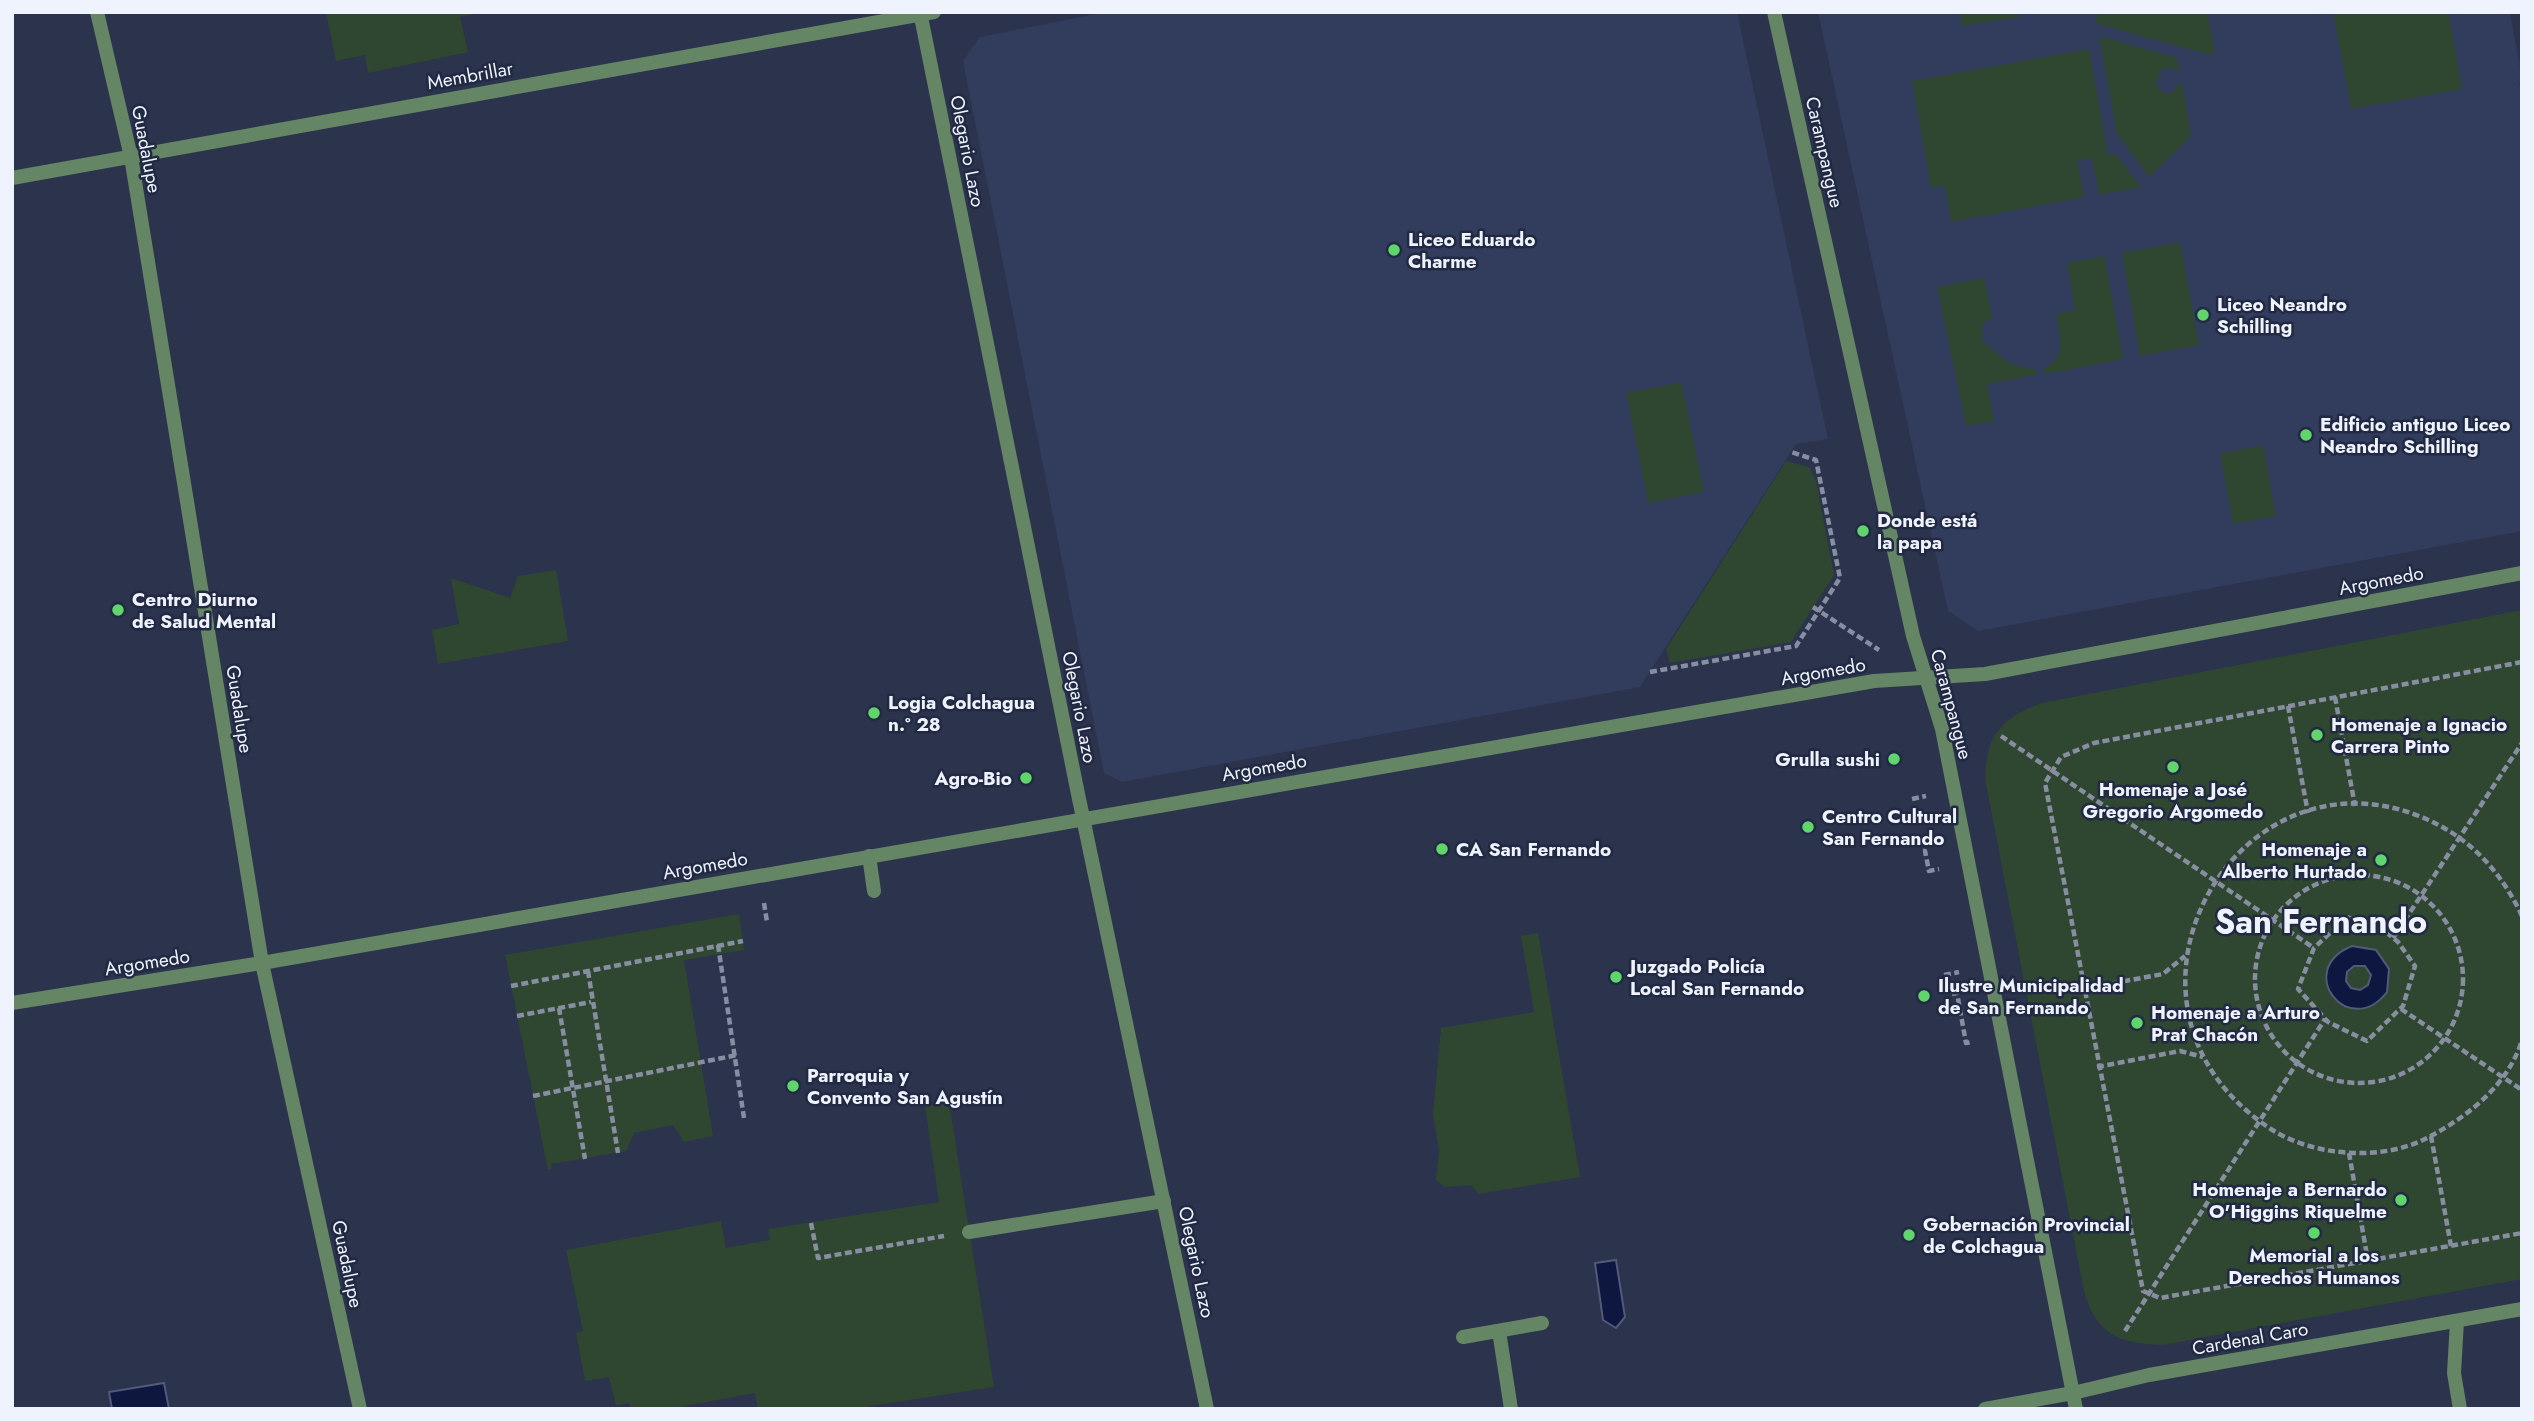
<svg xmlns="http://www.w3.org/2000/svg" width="2534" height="1421" viewBox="0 0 2534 1421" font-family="Jost,sans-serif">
<rect width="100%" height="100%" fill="#2b334d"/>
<g fill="#323d5e">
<polygon points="1106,12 1737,12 1828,439 1796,444 1640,687 1122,782 1104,773 963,61 980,37"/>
<polygon points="1818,12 2510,12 2522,78 2519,83 2522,99 2522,531 1978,631 1948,611"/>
</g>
<g fill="#2f4730">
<polygon points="326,12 483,12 460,17 468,52 368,73 365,55 336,61"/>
<polygon points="1960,12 2018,12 2019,17 1962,26"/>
<polygon points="2099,12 2207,12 2215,53 2207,54 2094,23"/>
<polygon points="2333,12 2448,12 2462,89 2351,109"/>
<polygon points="2099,36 2177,58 2180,71 2169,68 2161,70 2156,84 2161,91 2169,94 2182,83 2191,136 2149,177 2117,134"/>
<polygon points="2089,49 2108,155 2116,154 2141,187 2099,195 2092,158 2077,161 2084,197 1951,222 1945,186 1931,188 1912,81"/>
<polygon points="2180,242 2199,345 2140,356 2122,253"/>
<path d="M 2104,256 L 2123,359 L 2045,374 L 2044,368 C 2068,358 2059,334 2056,314 L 2075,310 L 2067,263 Z"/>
<polygon points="1984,278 1992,317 1982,324 1982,341 2009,363 2036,370 2037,375 1987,384 1994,421 1966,426 1937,287"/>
<polygon points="1681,382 1704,492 1648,503 1626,393"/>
<polygon points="2263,445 2276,516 2233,524 2220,454"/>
<polygon points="1786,461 1809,467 1816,481 1834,575 1791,642 1670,663 1666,649"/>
<polygon points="556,570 568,641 438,664 432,630 459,624 451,578 510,598 518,576"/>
<path d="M 2522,610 L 2522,1279 L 2162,1345 C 2119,1343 2096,1335 2084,1291 L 1986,784 C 1983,739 2000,717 2042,703 Z"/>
<polygon points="739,914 744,950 684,960 713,1136 684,1142 673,1125 634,1133 626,1151 551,1164 552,1169 548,1170 505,955"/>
<polygon points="1538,933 1580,1177 1479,1194 1471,1185 1445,1187 1436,1180 1439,1150 1433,1114 1441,1028 1534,1012 1521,936"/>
<polygon points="949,1102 994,1387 851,1409 758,1409 755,1393 669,1409 631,1409 629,1403 616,1406 609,1377 585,1381 576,1333 583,1331 566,1250 721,1221 726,1248 770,1240 768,1229 939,1202 925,1106"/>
</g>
<g fill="#0e1740" stroke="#525979" stroke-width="2" fill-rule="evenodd">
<path d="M 2352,946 L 2376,950 L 2389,969 L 2387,992 C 2349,1041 2293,970 2352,946 ZM 2354,966 L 2365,966 L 2371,975 L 2368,985 L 2360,990 L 2351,988 L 2346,981 L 2347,972 Z"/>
<polygon points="1616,1260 1625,1317 1616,1328 1603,1320 1595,1263"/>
<polygon points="164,1383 169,1409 112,1409 109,1392"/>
</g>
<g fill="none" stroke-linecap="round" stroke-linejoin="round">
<g stroke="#888ea1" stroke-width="4.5" stroke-dasharray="7 3.5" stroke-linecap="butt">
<polyline points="1813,607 1879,650"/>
<polyline points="2522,662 2094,743 2061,757 2045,783 2143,1291 2160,1298 2522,1233"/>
<polyline points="1650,672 1796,646 1840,578 1816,460 1791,452"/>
<polyline points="2335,697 2355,806"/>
<polyline points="2288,706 2308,813"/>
<polyline points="2001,736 2314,948"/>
<polyline points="1912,799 1926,796"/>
<polyline points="1923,851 1925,851 1929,871 1939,869"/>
<circle cx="2359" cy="979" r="104"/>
<polyline points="764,903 767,922"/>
<path d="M 2522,916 C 2500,869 2467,835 2419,816 C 2233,743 2087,1005 2268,1127 C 2310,1156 2379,1162 2425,1139 C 2466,1118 2508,1086 2522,1040"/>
<polygon points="2347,917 2385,931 2398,942 2415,966 2403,1006 2367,1041 2328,1022 2298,989 2314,948"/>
<polyline points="2393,938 2522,743"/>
<polyline points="718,945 744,1118"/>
<polyline points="588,971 618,1153"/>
<polyline points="1944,975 1959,972"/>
<polyline points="511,986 743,941"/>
<polyline points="2082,989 2163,974 2185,956"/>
<polyline points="1952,994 1957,993 1966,1043 1973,1042"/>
<polyline points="559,1008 585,1159"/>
<polyline points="2401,1009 2522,1090"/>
<polyline points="517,1016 591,1002"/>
<polyline points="2097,1067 2180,1051 2203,1057"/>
<polyline points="533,1096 737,1055"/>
<polyline points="2431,1136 2451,1246"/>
<polyline points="2349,1153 2368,1261"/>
<polyline points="811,1223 818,1258 944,1236"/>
<polyline points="2125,1331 2325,1019"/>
</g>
<g stroke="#648665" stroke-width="14">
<polyline points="869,856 874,891"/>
<polyline points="969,1232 1164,1201"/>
<polyline points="2457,1321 2454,1373 2460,1409"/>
</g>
<g stroke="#648665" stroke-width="14">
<polyline points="97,12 131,157 262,963 360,1409"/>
<polyline points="920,12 1078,794 1207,1409"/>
<polyline points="12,178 934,12"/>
<polyline points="1499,1331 1511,1409"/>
<polyline points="1463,1337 1542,1323"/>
</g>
<g stroke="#648665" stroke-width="14">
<polyline points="1774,12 1913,636 1942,729 2076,1409"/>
<polyline points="12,1003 262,963 1874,681 1985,674 2522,573"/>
<polyline points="1985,1409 2073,1393 2149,1375 2522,1309"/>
</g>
</g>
<g fill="#5fd56b" stroke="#212943" stroke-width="2.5">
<circle cx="1394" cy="250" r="7"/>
<circle cx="2203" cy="315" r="7"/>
<circle cx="2306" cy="435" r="7"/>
<circle cx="1863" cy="531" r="7"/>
<circle cx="118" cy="610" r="7"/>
<circle cx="874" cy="713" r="7"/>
<circle cx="2317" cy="735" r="7"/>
<circle cx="1894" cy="759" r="7"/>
<circle cx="2173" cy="767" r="7"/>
<circle cx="1026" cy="778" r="7"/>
<circle cx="1808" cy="827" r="7"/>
<circle cx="1442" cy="849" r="7"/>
<circle cx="2381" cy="860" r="7"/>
<circle cx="1616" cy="977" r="7"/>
<circle cx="1924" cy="996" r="7"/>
<circle cx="2137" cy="1023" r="7"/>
<circle cx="793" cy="1086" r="7"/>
<circle cx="2401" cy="1200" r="7"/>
<circle cx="2314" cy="1233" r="7"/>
<circle cx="1909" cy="1235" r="7"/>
</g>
<g text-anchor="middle" stroke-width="5" stroke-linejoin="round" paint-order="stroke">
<g font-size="19" fill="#eff3fd" stroke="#212943">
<text transform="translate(470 75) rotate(-10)" y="7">Membrillar</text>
<text transform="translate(147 149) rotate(79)" y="7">Guadalupe</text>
<text transform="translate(968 151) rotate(79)" y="7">Olegario Lazo</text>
<text transform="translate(1825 152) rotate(77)" y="7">Carampangue</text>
<text transform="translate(2381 580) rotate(-11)" y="7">Argomedo</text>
<text transform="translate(1823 671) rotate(-10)" y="7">Argomedo</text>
<text transform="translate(1952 704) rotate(75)" y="7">Carampangue</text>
<text transform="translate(1080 707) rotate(79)" y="7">Olegario Lazo</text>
<text transform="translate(240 709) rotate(81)" y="7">Guadalupe</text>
<text transform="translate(1264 767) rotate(-10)" y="7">Argomedo</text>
<text transform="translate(705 865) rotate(-10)" y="7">Argomedo</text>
<text transform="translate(147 962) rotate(-9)" y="7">Argomedo</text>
<text transform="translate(1197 1262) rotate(78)" y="7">Olegario Lazo</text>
<text transform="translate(348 1264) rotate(78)" y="7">Guadalupe</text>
<text transform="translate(2250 1338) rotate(-10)" y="7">Cardenal Caro</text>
</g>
<g font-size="19" font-weight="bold" fill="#eff3fd" stroke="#212943" text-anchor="start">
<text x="1408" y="246">Liceo Eduardo<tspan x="1408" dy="22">Charme</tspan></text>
<text x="2217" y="311">Liceo Neandro<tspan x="2217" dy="22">Schilling</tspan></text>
<text x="2320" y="431">Edificio antiguo Liceo<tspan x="2320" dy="22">Neandro Schilling</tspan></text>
<text x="1877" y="527">Donde está<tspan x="1877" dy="22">la papa</tspan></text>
<text x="132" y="606">Centro Diurno<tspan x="132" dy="22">de Salud Mental</tspan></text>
<text x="888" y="709">Logia Colchagua<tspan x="888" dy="22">n.° 28</tspan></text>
<text x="2331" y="731">Homenaje a Ignacio<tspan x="2331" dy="22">Carrera Pinto</tspan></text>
<text x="1880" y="766" text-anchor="end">Grulla sushi</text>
<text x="1012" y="785" text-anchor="end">Agro-Bio</text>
<text x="2173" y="796" text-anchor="middle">Homenaje a José<tspan x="2173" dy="22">Gregorio Argomedo</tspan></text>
<text x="1822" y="823">Centro Cultural<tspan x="1822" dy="22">San Fernando</tspan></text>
<text x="1456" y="856">CA San Fernando</text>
<text x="2367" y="856" text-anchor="end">Homenaje a<tspan x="2367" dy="22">Alberto Hurtado</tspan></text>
<text x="1630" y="973">Juzgado Policía<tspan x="1630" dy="22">Local San Fernando</tspan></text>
<text x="1938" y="992">Ilustre Municipalidad<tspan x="1938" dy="22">de San Fernando</tspan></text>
<text x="2151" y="1019">Homenaje a Arturo<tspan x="2151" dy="22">Prat Chacón</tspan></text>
<text x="807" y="1082">Parroquia y<tspan x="807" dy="22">Convento San Agustín</tspan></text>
<text x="2387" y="1196" text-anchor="end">Homenaje a Bernardo<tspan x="2387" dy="22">O'Higgins Riquelme</tspan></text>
<text x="1923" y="1231">Gobernación Provincial<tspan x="1923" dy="22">de Colchagua</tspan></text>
<text x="2314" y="1262" text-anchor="middle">Memorial a los<tspan x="2314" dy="22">Derechos Humanos</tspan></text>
</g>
<g font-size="33" font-weight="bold" fill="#eff3fd" stroke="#212943">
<text x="2321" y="933">San Fernando</text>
</g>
</g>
<rect width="2534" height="1421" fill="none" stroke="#eff3fd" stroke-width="28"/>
</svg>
